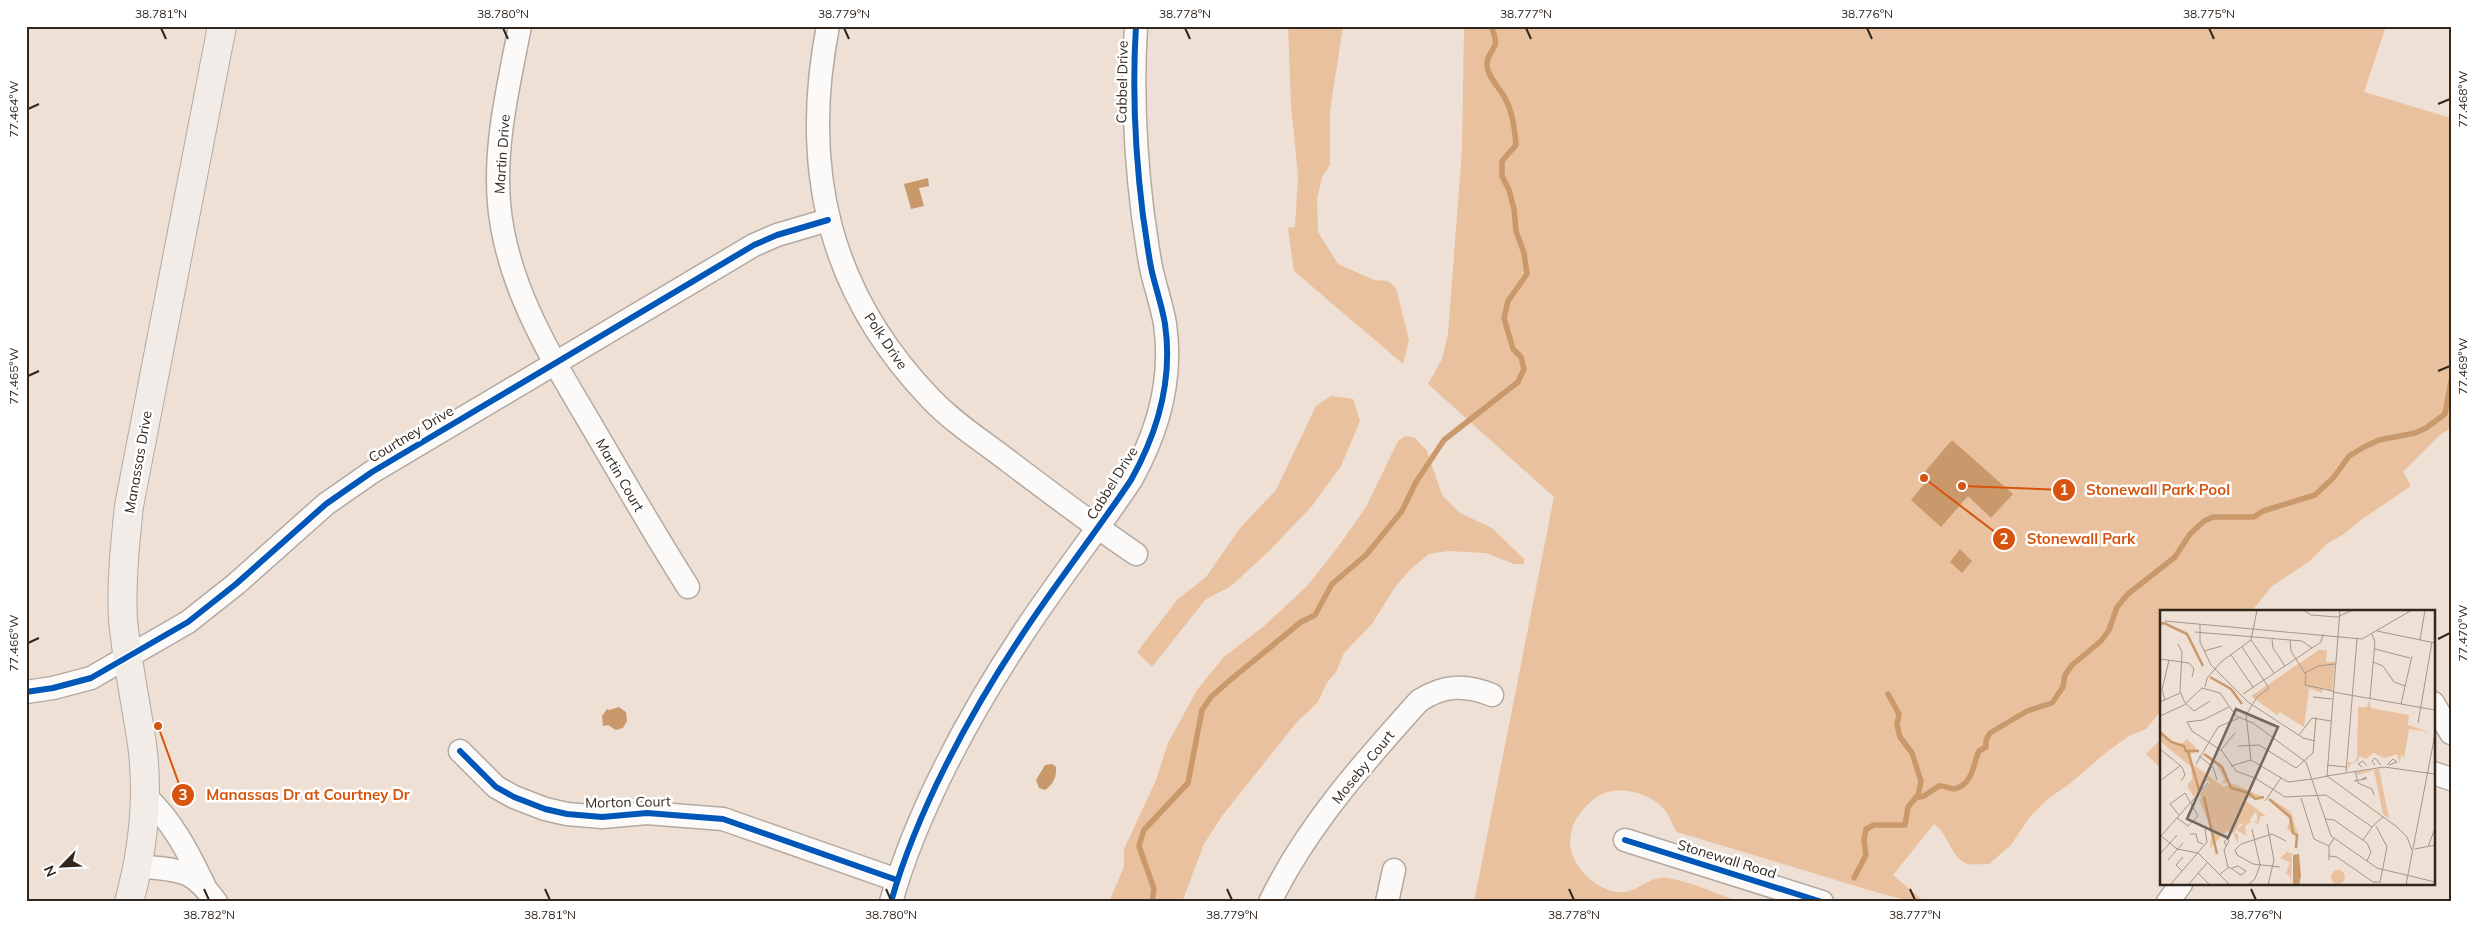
<svg xmlns="http://www.w3.org/2000/svg" width="2477" height="928" viewBox="0 0 2477 928" font-family="Mulish,sans-serif">
<rect width="100%" height="100%" fill="#eee0d4"/>
<g fill="#e9c19e">
<polygon points="1288,26 1343,26 1330,111 1330,165 1322,177 1317,199 1318,232 1338,264 1374,280 1388,281 1396,288 1409,340 1403,364 1294,271 1288,228 1295,227 1298,177 1291,104"/>
<path d="M 1464,26 L 2386,26 L 2364,92 L 2451,118 L 2451,428 L 2440,435 L 2403,472 L 2411,486 L 2361,520 L 2344,534 L 2328,543 L 2311,560 L 2271,587 L 2251,612 L 2161,612 L 2161,711 L 2146,729 L 2129,736 L 2108,751 L 2068,785 L 2049,798 L 2029,818 L 2011,845 L 1989,864 C 1983,864 1974,865 1968,864 C 1950,858 1949,834 1934,824 L 1893,875 L 1925,902 L 1914,902 L 1879,893 L 1677,832 C 1672,825 1669,815 1664,809 C 1649,791 1612,783 1594,799 C 1565,822 1561,854 1590,879 C 1597,885 1608,891 1617,892 C 1636,895 1649,875 1667,878 C 1692,882 1717,894 1740,902 L 1474,902 L 1554,497 L 1428,384 L 1442,359 L 1448,334 L 1462,150 Z"/>
<polygon points="1331,396 1353,399 1360,421 1341,466 1312,506 1268,552 1231,586 1205,600 1152,667 1137,652 1177,600 1206,577 1240,528 1276,490 1316,406"/>
<polygon points="1406,436 1415,438 1427,451 1442,495 1460,513 1492,528 1524,559 1524,564 1514,564 1486,553 1448,551 1429,554 1410,570 1395,587 1372,624 1344,653 1336,672 1326,684 1318,702 1296,723 1222,816 1204,844 1182,902 1109,902 1124,867 1124,849 1156,780 1168,743 1197,690 1224,657 1264,626 1306,587 1335,551 1366,507 1398,441"/>
<polygon points="2161,739 2161,768 2146,754"/>
</g>
<g fill="#c9996c">
<polygon points="928,178 929,186 919,188 924,206 911,209 904,184"/>
<polygon points="1951,441 1953,441 2013,494 1991,518 1968,496 1941,527 1911,500 1929,478 1924,473"/>
<polygon points="1960,549 1972,561 1962,573 1950,562"/>
<polygon points="619,707 626,712 627,721 623,728 616,730 608,725 603,726 602,716 607,709 609,710"/>
<path d="M 1052,764 L 1056,767 C 1057,776 1053,785 1045,790 L 1039,788 L 1036,780 L 1045,765 Z"/>
</g>
<g fill="none" stroke-linecap="round" stroke-linejoin="round">
<g stroke="#c9996c" stroke-width="5.5">
<path d="M 1915,798 L 1924,796 L 1939,786 C 1944,785 1949,789 1954,789 C 1973,785 1973,764 1979,751 L 1986,747 L 1986,740 L 1990,733 L 2027,711 L 2052,703 L 2063,687 L 2065,675 L 2072,665 L 2101,641 L 2109,630 L 2117,607 L 2128,594 L 2175,557 L 2190,534 L 2204,521 L 2213,517 L 2254,517 L 2263,511 L 2315,495 L 2334,477 L 2349,456 L 2364,447 L 2379,440 L 2415,433 L 2426,428 L 2445,414 L 2451,381"/>
<polyline points="1854,878 1866,855 1864,840 1866,829 1874,825 1905,825 1908,807 1918,795 1921,781 1912,753 1900,737 1897,725 1899,714 1888,694"/>
<path d="M 1152,902 L 1154,889 L 1139,846 L 1144,830 L 1188,783 L 1202,710 L 1211,697 L 1229,681 L 1301,622 L 1315,615 L 1332,584 L 1366,555 L 1402,511 L 1416,482 L 1444,440 L 1518,382 L 1524,369 L 1521,357 L 1513,349 L 1504,318 L 1508,301 L 1527,274 L 1524,253 L 1516,231 L 1514,209 L 1509,190 L 1502,176 L 1502,161 L 1516,145 C 1515,130 1513,114 1506,100 C 1501,89 1488,78 1487,66 C 1486,48 1503,53 1491,26"/>
</g>
<defs>
<g id="minor">
<path d="M 520,26 C 509,84 494,143 499,203 C 506,286 551,357 593,428 C 624,481 655,535 688,587"/>
<path d="M 828,26 C 800,169 829,293 931,399 C 955,424 984,442 1011,463 C 1052,494 1093,525 1136,554"/>
<polyline points="26,692 53,688 91,678 188,622 236,584 326,504 372,472 754,245 777,235 828,220"/>
<polyline points="2433,703 2451,733"/>
<polyline points="460,751 496,787 514,797 545,809 567,814 602,817 647,813 723,819 897,880"/>
<polyline points="2433,773 2451,779"/>
<path d="M 144,795 C 172,820 188,852 204,885"/>
<polyline points="1625,840 1822,902"/>
<path d="M 138,866 C 179,871 190,866 216,902"/>
<path d="M 891,902 C 916,813 969,715 1020,638 C 1055,584 1095,534 1131,480 C 1158,432 1173,379 1165,324 C 1162,306 1156,289 1152,272 C 1148,254 1146,234 1143,216 C 1135,152 1132,90 1136,26"/>
<path d="M 1270,902 C 1306,827 1364,762 1419,701 C 1443,685 1465,684 1492,695"/>
<polyline points="1387,902 1394,870"/>
<polyline points="2168,902 2181,884"/>
</g>
<path id="secondary" d="M 129,902 C 143,851 149,797 142,744 C 136,703 127,662 123,620 C 121,582 125,544 129,506 L 222,26"/>
</defs>
<use href="#minor" stroke="#b4a9a0" stroke-width="25"/>
<use href="#secondary" stroke="#b4a9a0" stroke-width="30"/>
<use href="#minor" stroke="#fcfaf9" stroke-width="22"/>
<use href="#secondary" stroke="#f1ece7" stroke-width="28"/>
<defs>
<g id="cycleway">
<polyline points="26,692 53,688 91,678 188,622 236,584 326,504 372,472 754,245 777,235 828,220"/>
<polyline points="460,751 496,787 514,797 545,809 567,814 602,817 647,813 723,819 897,880"/>
<polyline points="1625,840 1822,902"/>
<path d="M 891,902 C 916,813 969,715 1020,638 C 1055,584 1095,534 1131,480 C 1158,432 1173,379 1165,324 C 1162,306 1156,289 1152,272 C 1148,254 1146,234 1143,216 C 1135,152 1132,90 1136,26"/>
</g>
</defs>
<use href="#cycleway" stroke="#fff" stroke-width="9"/>
<use href="#cycleway" stroke="#0057b8" stroke-width="6"/>
</g>
<path fill="none" stroke="#31271f" stroke-width="2" d="M 161,28 L 166,39M 503,28 L 508,39M 844,28 L 849,39M 1185,28 L 1190,39M 1526,28 L 1531,39M 1867,28 L 1872,39M 2209,28 L 2214,39M 2438,104 L 2450,99M 28,109 L 39,104M 2438,371 L 2450,366M 28,376 L 39,371M 2438,639 L 2450,633M 28,643 L 39,638M 204,889 L 209,900M 545,889 L 550,900M 886,889 L 891,900M 1227,889 L 1232,900M 1569,889 L 1574,900M 1910,889 L 1915,900M 2251,889 L 2256,900"/>
<g text-anchor="middle" stroke-width="5" stroke-linejoin="round" paint-order="stroke">
<g font-size="14" fill="#31271f" stroke="#fff">
<text transform="translate(1122 82) rotate(-89)" y="5">Cabbel Drive</text>
<text transform="translate(502 154) rotate(-86)" y="5">Martin Drive</text>
<text transform="translate(886 341) rotate(56)" y="5">Polk Drive</text>
<text transform="translate(411 434) rotate(-31)" y="5">Courtney Drive</text>
<text transform="translate(138 462) rotate(-80)" y="5">Manassas Drive</text>
<text transform="translate(620 475) rotate(60)" y="5">Martin Court</text>
<text transform="translate(1112 483) rotate(-58)" y="5">Cabbel Drive</text>
<text transform="translate(1363 767) rotate(-51)" y="5">Moseby Court</text>
<text transform="translate(628 802) rotate(-1)" y="5">Morton Court</text>
<text transform="translate(1727 859) rotate(17)" y="5">Stonewall Road</text>
</g>
</g>
<g transform="translate(2160 610)">
<rect width="275" height="275" fill="#eee0d4"/>
<path d="M 159,40 L 167,40 L 166,52 L 175,52 L 172,82 L 163,78 L 162,83 L 149,78 L 144,117 L 120,102 L 117,105 L 91,86 ZM 209,90 L 211,98 L 249,105 L 248,115 L 269,122 L 249,119 L 244,148 L 241,144 L 240,154 L 237,144 L 225,148 L 213,143 L 206,149 L 199,146 L 198,151 L 191,153 L 188,159 L 188,152 L 194,152 L 197,148 L 198,97 L 207,97 ZM 0,123 L 20,135 L 27,129 L 39,141 L 28,145 L 31,153 L 64,177 L 72,173 L 103,187 L 88,188 L 86,191 L 106,206 L 101,206 L 98,214 L 94,212 L 98,211 L 96,201 L 89,211 L 92,211 L 85,216 L 86,226 L 77,220 L 85,212 L 79,215 L 74,223 L 78,224 L 78,234 L 73,223 L 67,221 L 50,238 L 52,222 L 39,189 L 42,187 L 39,185 L 50,172 L 46,171 L 34,187 L 27,176 L 32,169 L 31,157 L 0,131 ZM 45,143 L 61,154 L 70,172 L 62,174 L 64,169 L 57,155 ZM 219,159 L 229,208 L 253,225 L 223,204 L 214,160 L 197,165 L 197,162 ZM 110,188 L 131,202 L 139,228 L 127,219 L 130,209 ZM 129,240 L 128,243 L 132,243 L 131,275 L 130,266 L 126,264 L 130,252 L 120,248 ZM171 267a7 7 0 1 1 14 0a7 7 0 1 1-14 0Z" fill="#e9c19e"/>
<path d="M 139,244 L 141,266 L 139,275 L 133,275 L 133,245 Z" fill="#c9996c"/>
<path fill="none" stroke="#c9996c" stroke-width="2.5" d="M 0,14 L 4,13 L 27,24 L 43,56M 50,67 L 71,79 L 82,94M 0,122 L 11,132 L 24,136 L 26,141 L 39,141M 28,141 L 39,180M 44,144 L 62,157 L 71,178 L 89,183 L 95,189 L 104,187M 44,187 L 57,244M 109,189 L 130,207 L 133,223 L 137,225 L 136,238"/>
<path fill="none" stroke="#a2968c" stroke-width="1" d="M 143,0 L 151,5 L 177,7 L 193,0M 5,11 L 202,29 L 252,0M 40,14 L 40,32 L 51,55 L 88,92 L 143,128 L 155,131M 217,21 L 275,33M 35,22 L 142,31 L 152,38M 112,29 L 113,38 L 125,56M 91,30 L 114,63M 130,30 L 131,41 L 146,65 L 145,75 L 173,81M 260,30 L 265,0M 18,34 L 22,42 L 20,81 L 25,93 L 34,101 L 50,91M 82,37 L 109,78 L 97,87 L 86,105 L 91,150M 215,39 L 250,48M 44,41 L 62,36M 71,45 L 93,77M 0,49 L 29,53 L 34,59 L 32,67M 213,52 L 223,56 L 234,72 L 245,76M 145,63 L 158,56 L 175,54M 45,77 L 47,68 L 61,52 L 91,30 L 97,0M 173,82 L 275,100M 83,84 L 161,32 L 163,24M 153,87 L 172,89M 210,88 L 215,32 L 212,24M 5,90 L 2,80 L 9,50M 0,92 L 20,83M 241,94 L 252,46M 69,97 L 43,110 L 27,112 L 32,121 L 62,141 L 76,161 L 95,168 L 125,187 L 166,185 L 212,217 L 223,207M 0,106 L 24,95 L 42,78 L 60,83 L 76,106 L 93,113 L 146,152 L 171,226 L 217,258 L 275,272M 258,113 L 272,32M 139,125 L 152,108 L 171,111M 78,136 L 99,135 L 136,158 L 153,143 L 156,107M 0,139 L 22,157 L 25,165 L 21,171M 61,140 L 75,123M 39,146 L 53,157 L 57,170M 36,154 L 58,117 L 79,108M 167,155 L 186,157M 215,155 L 212,151 L 215,148 L 221,155M 227,155 L 233,149 L 237,152 L 229,155M 71,156 L 91,150 L 128,172 L 153,169M 202,157 L 198,154 L 203,151 L 207,156M 195,161 L 198,173 L 212,179 L 214,185M 186,162 L 197,29M 167,166 L 237,217 L 247,227 L 252,240M 167,166 L 224,157 L 275,164M 153,169 L 167,166 L 180,0M 0,171 L 21,155M 194,171 L 206,169 L 206,167 L 202,169M 141,188 L 154,229 L 169,236M 105,191 L 121,168M 17,208 L 28,216 L 38,206 L 25,183 L 10,194 L 19,205M 165,209 L 174,210 L 207,233 L 211,242 L 207,251M 107,214 L 114,250 L 108,275M 30,224 L 36,224 L 38,232 L 43,234M 0,225 L 17,239 L 38,243 L 70,275M 0,227 L 48,173M 203,230 L 212,217M 66,235 L 64,232 L 67,229 L 69,231 L 64,240 L 68,257M 268,237 L 275,218M 255,239 L 275,235M 1,243 L 17,225M 169,246 L 177,247 L 213,272 L 220,272 L 227,237 L 216,216M 8,250 L 23,233M 169,250 L 169,236 L 174,228M 120,257 L 93,254 L 77,245 L 75,240 L 81,234 L 112,224 L 126,231M 22,261 L 16,255 L 23,247M 38,263 L 50,275M 60,264 L 69,257 L 81,265 L 86,261 L 78,256 L 72,258M 10,275 L 47,232 L 45,219M 28,275 L 48,252M 88,275 L 95,269 L 100,255 L 92,219M 246,275 L 275,124"/>
<path fill="#73685e" fill-opacity="0.15" stroke="#73685e" stroke-width="2.5" d="M 76,99 L 118,117 L 68,228 L 27,209 Z"/>
<rect width="275" height="275" fill="none" stroke="#31271f" stroke-width="2.5"/>
</g>
<path fill="none" stroke="#d6540e" stroke-width="2" d="M1962 486L2064 490M1924 478L2004 539M158 726L183 795"/>
<g fill="#d6540e" stroke="#fff" stroke-width="2">
<circle cx="1962" cy="486" r="5"/>
<circle cx="1924" cy="478" r="5"/>
<circle cx="158" cy="726" r="5"/>
<circle cx="2064" cy="490" r="12"/>
<circle cx="2004" cy="539" r="12"/>
<circle cx="183" cy="795" r="12"/>
</g>
<g font-size="15" text-anchor="middle" font-weight="bold" fill="#fff">
<text x="2064" y="495">1</text>
<text x="2004" y="544">2</text>
<text x="183" y="800">3</text>
</g>
<g font-size="15" text-anchor="middle" font-weight="bold" fill="#d6540e" stroke="#fff" stroke-width="5" stroke-linejoin="round" paint-order="stroke">
<text x="2158" y="495">Stonewall Park Pool</text>
<text x="2081" y="544">Stonewall Park</text>
<text x="308" y="800">Manassas Dr at Courtney Dr</text>
</g>
<rect width="2477" height="928" fill="none" stroke="#ffffff" stroke-width="55"/>
<g transform="translate(62 866) rotate(246)" stroke="#ffffff" stroke-width="4" paint-order="stroke">
<path d="M0-4L9 19L0 12L-9 19Z" fill="#31271f"/>
<text y="-8" font-size="14" font-weight="bold" text-anchor="middle" fill="#31271f">N</text>
</g>
<rect x="28" y="28" width="2422" height="872" fill="none" stroke="#31271f" stroke-width="2"/>
<g font-size="12" text-anchor="middle" fill="#31271f">
<text x="161" y="18">38.781°N</text>
<text x="503" y="18">38.780°N</text>
<text x="844" y="18">38.779°N</text>
<text x="1185" y="18">38.778°N</text>
<text x="1526" y="18">38.777°N</text>
<text x="1867" y="18">38.776°N</text>
<text x="2209" y="18">38.775°N</text>
<text transform="translate(2463 99) rotate(-90)" y="4">77.468°W</text>
<text transform="translate(14 109) rotate(-90)" y="4">77.464°W</text>
<text transform="translate(2463 366) rotate(-90)" y="4">77.469°W</text>
<text transform="translate(14 376) rotate(-90)" y="4">77.465°W</text>
<text transform="translate(2463 633) rotate(-90)" y="4">77.470°W</text>
<text transform="translate(14 643) rotate(-90)" y="4">77.466°W</text>
<text x="209" y="919">38.782°N</text>
<text x="550" y="919">38.781°N</text>
<text x="891" y="919">38.780°N</text>
<text x="1232" y="919">38.779°N</text>
<text x="1574" y="919">38.778°N</text>
<text x="1915" y="919">38.777°N</text>
<text x="2256" y="919">38.776°N</text>
</g>
</svg>
